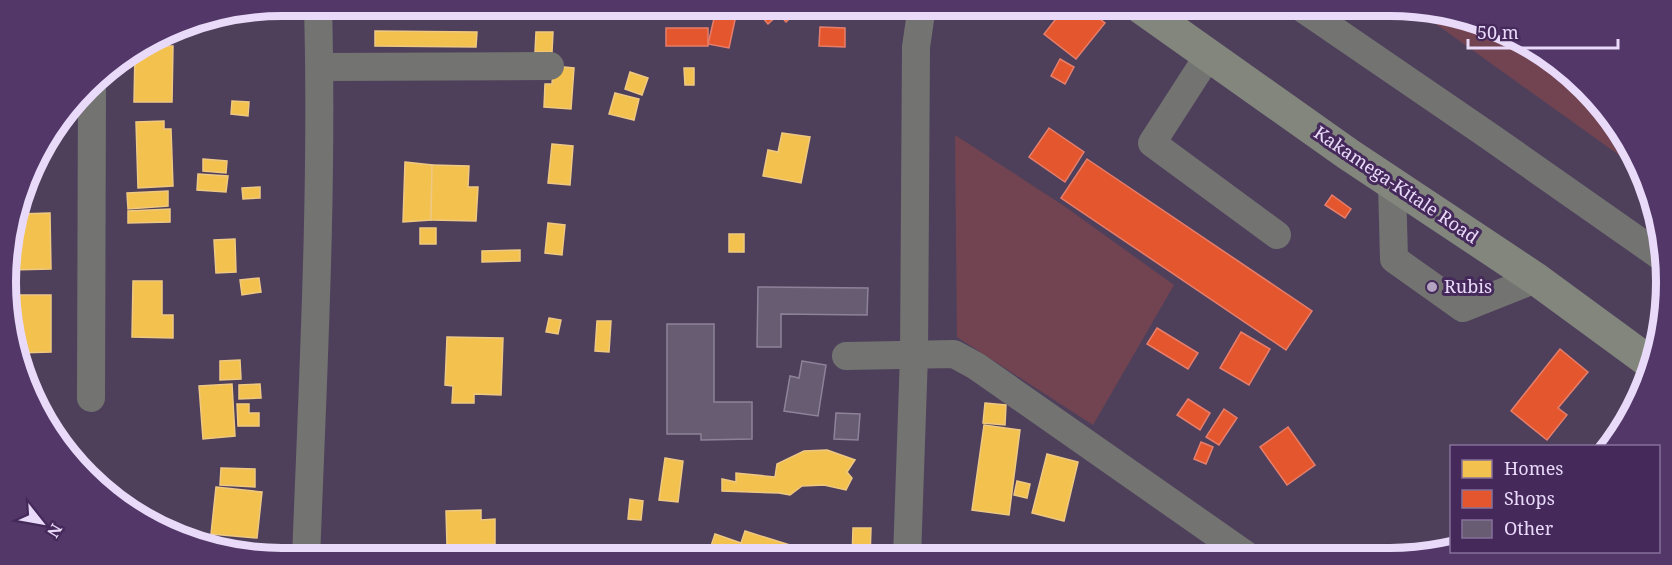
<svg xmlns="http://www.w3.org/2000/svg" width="1672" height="565" viewBox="0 0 1672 565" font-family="'Noto Serif',serif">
<rect width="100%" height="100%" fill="#4e405b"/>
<g fill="#724451">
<polygon points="1415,9 1461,15 1558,63 1629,144 1637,168"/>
<polygon points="955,135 1064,206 1174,285 1093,425 957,337"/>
</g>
<g fill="#f2c14e" stroke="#efc881" stroke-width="1.5">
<polygon points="496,6 545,6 546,14 496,16"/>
<polygon points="375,31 477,32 476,47 375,46"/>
<polygon points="536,32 553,32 552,52 535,52"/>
<polygon points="147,46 173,46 172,102 134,102 135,53"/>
<polygon points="553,66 574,68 571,109 544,107 545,84 552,84"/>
<polygon points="684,68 694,68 694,85 685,85"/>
<polygon points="630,72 648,78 642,95 625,89"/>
<polygon points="615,93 639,99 634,120 609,114"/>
<polygon points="232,101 249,102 248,116 231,114"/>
<polygon points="164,121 164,129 171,129 173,186 138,188 136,122"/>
<polygon points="782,133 810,137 801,183 763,176 768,150 778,152"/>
<polygon points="552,144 573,146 570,185 548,183"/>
<polygon points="203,159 227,161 226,173 203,171"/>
<polygon points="405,162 432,165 431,220 403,222"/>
<polygon points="432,165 469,166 468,187 478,187 476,221 431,220"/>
<polygon points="198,174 228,176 226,192 197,190"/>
<polygon points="260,187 260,198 243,199 242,188"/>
<polygon points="168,191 168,206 128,209 127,193"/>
<polygon points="170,209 170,222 128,223 128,211"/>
<polygon points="50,213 51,269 10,270 10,241 19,241 18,214"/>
<polygon points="548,223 565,225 562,255 545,253"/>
<rect x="420" y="228" width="16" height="16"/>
<rect x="729" y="234" width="15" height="18"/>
<polygon points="235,239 236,272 216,273 214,240"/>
<polygon points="520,250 520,261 482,262 482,251"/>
<polygon points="259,278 261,292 242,295 240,280"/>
<polygon points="133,281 162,281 162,315 173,315 173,338 132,337"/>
<polygon points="18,295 51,295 51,352 18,353"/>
<polygon points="549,318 561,320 558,334 546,332"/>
<polygon points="597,321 611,321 609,352 595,351"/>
<polygon points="447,337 503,338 501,395 474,394 474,403 452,403 453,386 445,385"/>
<polygon points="240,360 241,379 220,380 220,361"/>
<polygon points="232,384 235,436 203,439 199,386"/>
<polygon points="260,384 261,398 239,399 239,385"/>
<polygon points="985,403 1006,405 1005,425 983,423"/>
<polygon points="237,404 249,404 249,413 259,413 259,426 238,426"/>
<polygon points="984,425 1020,430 1009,515 972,510"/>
<polygon points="827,450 855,460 847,472 852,478 846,490 824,485 802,486 790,495 779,493 722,491 722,479 736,482 736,473 775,477 777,464 804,451"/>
<polygon points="1047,454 1078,462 1064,521 1032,513"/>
<polygon points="665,458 683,461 678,502 659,500"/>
<polygon points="221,468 255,469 255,487 220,485"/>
<polygon points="1017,481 1030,484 1027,498 1014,495"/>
<polygon points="216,487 262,492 257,538 211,534"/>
<polygon points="630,499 643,501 641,520 628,519"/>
<polygon points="481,510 481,520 495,519 495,544 447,546 446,511"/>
<polygon points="853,528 871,528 870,558 852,558"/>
<polygon points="745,531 806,550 804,558 707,558 715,534 741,543"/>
<polygon points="481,551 481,559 449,559 449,552"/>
</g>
<g fill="#e4572e" stroke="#e67e6b" stroke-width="1.5">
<polygon points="717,6 738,6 729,48 708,44"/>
<polygon points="753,6 799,6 801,8 786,22 779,14 768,24"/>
<polygon points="1066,6 1083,6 1105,23 1076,59 1044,34"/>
<polygon points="820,27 845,28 845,47 819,46"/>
<rect x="666" y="28" width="42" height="18"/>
<polygon points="1060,59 1074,67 1065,84 1051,76"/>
<polygon points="1049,128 1084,152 1065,182 1029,157"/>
<polygon points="1087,159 1312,311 1286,350 1061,198"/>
<polygon points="1332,195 1351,209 1345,218 1325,205"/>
<polygon points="1157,328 1198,353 1188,369 1147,344"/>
<polygon points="1241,332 1270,349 1249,385 1220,368"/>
<polygon points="1560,349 1588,372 1558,408 1567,415 1547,440 1511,411"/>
<polygon points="1188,399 1210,413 1200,430 1177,415"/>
<polygon points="1224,409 1237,418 1219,445 1206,437"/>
<polygon points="1288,427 1315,465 1287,485 1260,447"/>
<polygon points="1201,442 1213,447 1206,464 1194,459"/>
</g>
<g fill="#675c72" stroke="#8e8299" stroke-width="1.5">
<polygon points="758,287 868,288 867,315 781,314 781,347 757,347"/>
<polygon points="667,324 714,324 714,402 752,402 752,439 701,440 701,434 667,434"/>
<polygon points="802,361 826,365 818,416 784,411 790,376 799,378"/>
<polygon points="836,413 860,414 858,440 834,439"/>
</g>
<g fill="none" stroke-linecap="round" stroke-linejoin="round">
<g stroke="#737471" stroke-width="28">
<polyline points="1299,6 1489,136 1663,258"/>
<polyline points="1208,56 1152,143 1277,235"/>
<polyline points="320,67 550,66"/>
<polyline points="1392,183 1394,259 1463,308 1536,279"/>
<polyline points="846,356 954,354 976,366 1249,557"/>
<polyline points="91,398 92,85"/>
<polyline points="907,558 914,355 916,47 922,6"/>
<path d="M 306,559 C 313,375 323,190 318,6"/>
</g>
<polyline stroke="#82867d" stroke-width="33" points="1139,6 1348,154 1536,279 1652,364"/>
</g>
<circle fill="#b3a4c2" stroke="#45295b" stroke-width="2" cx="1432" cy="287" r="6"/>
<g text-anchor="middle" stroke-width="6" stroke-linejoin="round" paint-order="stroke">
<g font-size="18" fill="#e9daf9" stroke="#45295b">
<text transform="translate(1396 185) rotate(34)" y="6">Kakamega-Kitale Road</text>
</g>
<g font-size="18" fill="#e9daf9" stroke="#45295b" text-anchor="start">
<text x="1444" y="293">Rubis</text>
</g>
</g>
<path d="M0 0H1672V565H0ZM282 16H1390A266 266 0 0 1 1656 282V282A266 266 0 0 1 1390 548H282A266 266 0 0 1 16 282V282A266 266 0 0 1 282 16Z" fill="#523768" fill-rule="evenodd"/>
<path fill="none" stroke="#e9daf9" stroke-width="8" d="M282 16H1390A266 266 0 0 1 1656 282V282A266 266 0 0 1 1390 548H282A266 266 0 0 1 16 282V282A266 266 0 0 1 282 16Z"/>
<rect x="1450" y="445" width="210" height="108" fill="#45295b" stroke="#87709a" stroke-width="1.5"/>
<rect x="1462" y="460" width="30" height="18" fill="#f2c14e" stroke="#87709a" stroke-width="1.5"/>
<text x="1504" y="475" font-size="18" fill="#e9daf9">Homes</text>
<rect x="1462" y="490" width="30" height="18" fill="#e4572e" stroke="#87709a" stroke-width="1.5"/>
<text x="1504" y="505" font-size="18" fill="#e9daf9">Shops</text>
<rect x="1462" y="520" width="30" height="18" fill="#675c72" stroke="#87709a" stroke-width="1.5"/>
<text x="1504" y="535" font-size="18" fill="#e9daf9">Other</text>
<g transform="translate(42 523) rotate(121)" stroke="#45295b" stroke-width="4.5" paint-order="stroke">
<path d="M0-4.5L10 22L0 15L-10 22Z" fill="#e9daf9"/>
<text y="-9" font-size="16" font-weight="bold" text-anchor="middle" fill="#e9daf9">N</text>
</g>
<path d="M1468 39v9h150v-9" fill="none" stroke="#e9daf9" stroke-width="3"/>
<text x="1477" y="39" font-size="18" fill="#e9daf9" stroke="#45295b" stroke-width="4.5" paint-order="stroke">50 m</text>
</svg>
